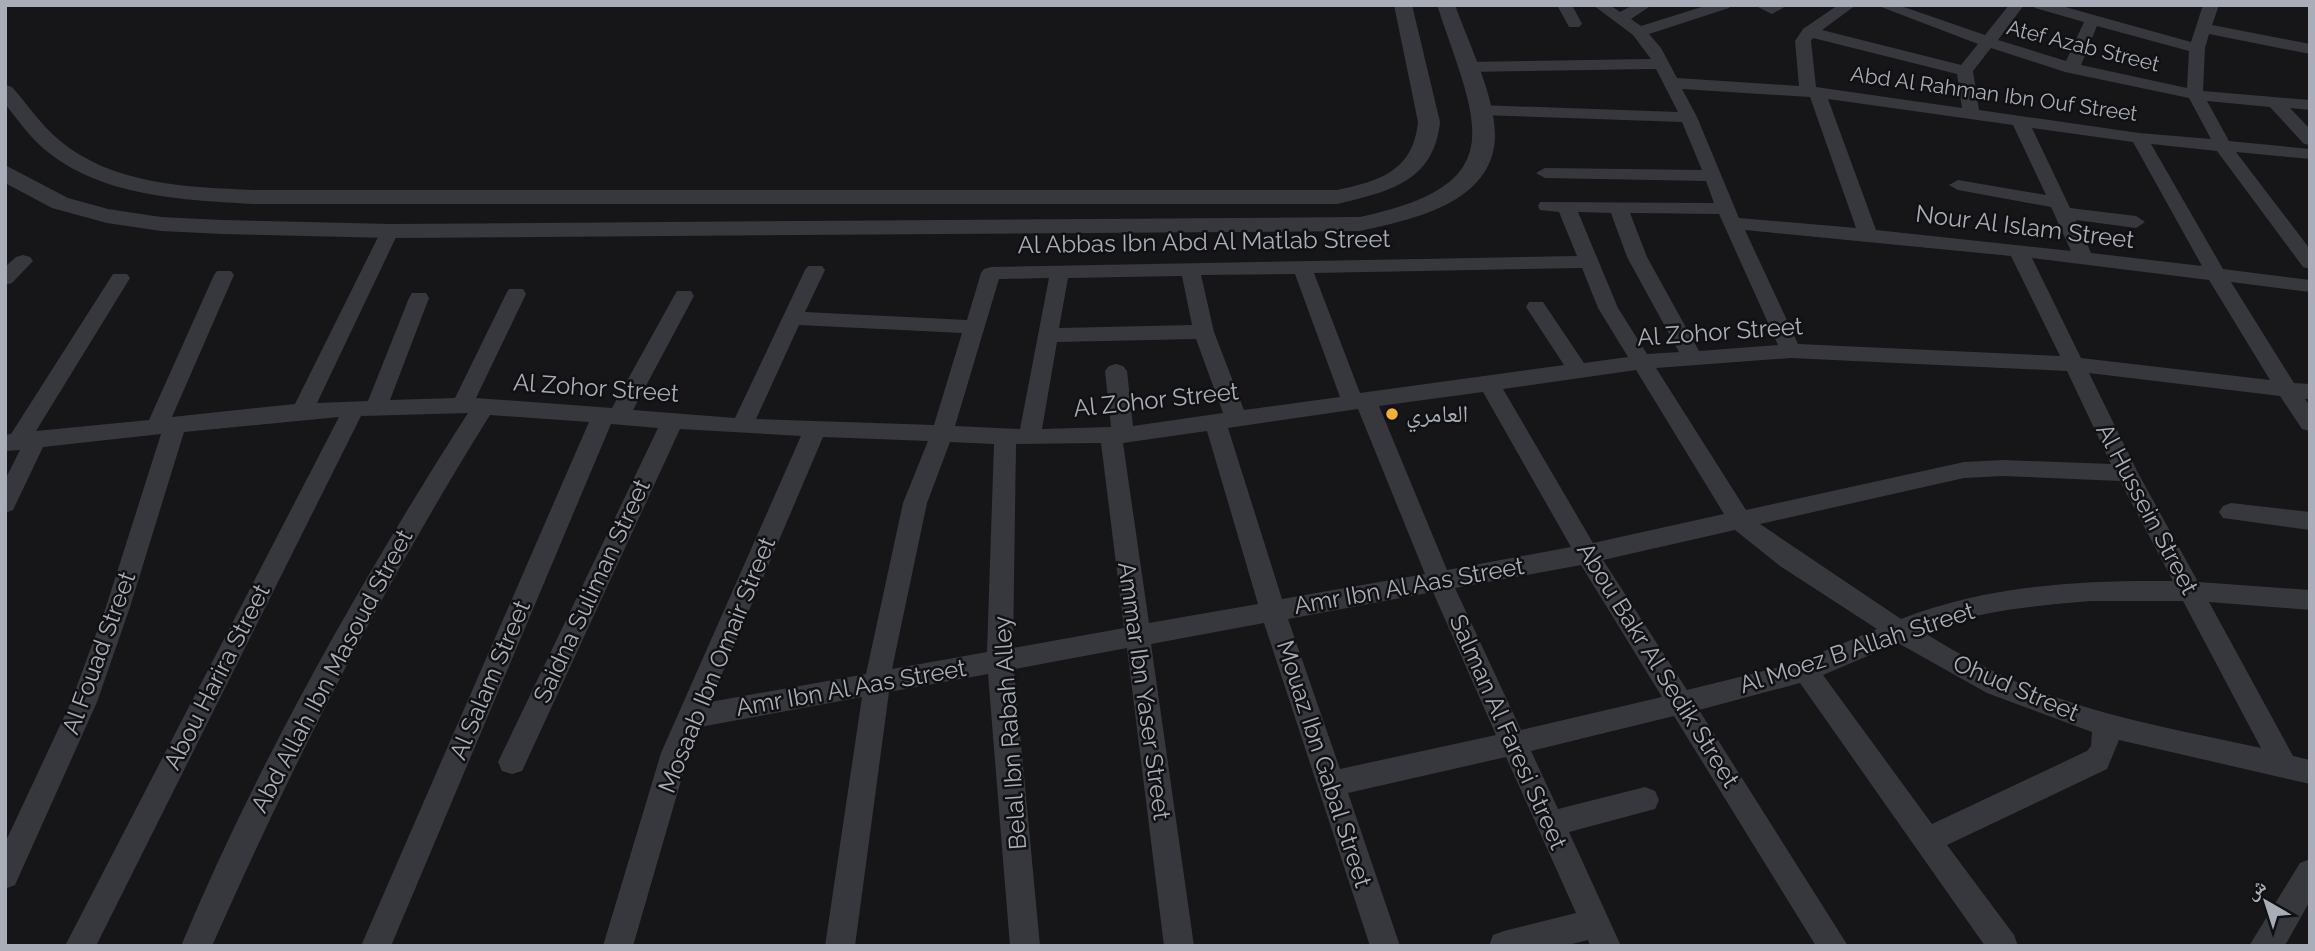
<svg xmlns="http://www.w3.org/2000/svg" width="2315" height="951" viewBox="0 0 2315 951" font-family="Raleway,'Noto Naskh Arabic',sans-serif">
<rect width="100%" height="100%" fill="#161618"/>
<g fill="none" stroke-linecap="round" stroke-linejoin="round">
<g fill="#37383d" fill-rule="evenodd">
<polygon points="1557,5 1572,5 1582,24 1579,27 1569,27"/>
<path d="M 1593,5 L 1610,5 L 1620,12 L 1633,5 L 1652,5 L 1631,19 L 1641,26 L 1708,5 L 1731,5 L 1729,8 L 1649,34 L 1661,48 L 1677,78 L 1799,86 L 1795,41 L 1803,29 L 1838,5 L 1856,5 L 1822,30 L 1961,65 L 1978,44 L 1876,5 L 1898,5 L 1985,35 L 2009,5 L 2024,5 L 1998,40 L 2066,61 L 2084,22 L 2035,8 L 2033,5 L 2058,5 L 2191,42 L 2203,5 L 2219,5 L 2212,25 L 2310,44 L 2310,54 L 2209,34 L 2205,48 L 2203,91 L 2310,100 L 2310,110 L 2290,108 L 2310,129 L 2310,145 L 2304,144 L 2270,107 L 2207,101 L 2229,141 L 2310,149 L 2310,159 L 2236,152 L 2310,249 L 2310,269 L 2303,267 L 2217,151 L 2151,144 L 2223,269 L 2310,280 L 2310,292 L 2231,282 L 2294,383 L 2310,384 L 2310,399 L 2305,399 L 2310,406 L 2310,431 L 2302,429 L 2280,396 L 2089,373 L 2138,473 L 2198,582 L 2310,590 L 2310,610 L 2209,602 L 2293,756 L 2310,760 L 2310,784 L 2119,740 L 2107,769 L 1947,845 L 2014,935 L 2018,946 L 1985,946 L 1800,683 L 1699,710 L 1848,946 L 1816,946 L 1674,716 L 1531,751 L 1558,809 L 1645,787 L 1655,791 L 1659,800 L 1655,809 L 1569,832 L 1621,946 L 1590,946 L 1588,940 L 1564,946 L 1489,946 L 1493,935 L 1504,931 L 1576,913 L 1506,757 L 1348,793 L 1400,946 L 1370,946 L 1264,623 L 1151,644 L 1194,946 L 1164,946 L 1127,648 L 1014,669 L 1040,946 L 1010,946 L 988,674 L 889,692 L 855,946 L 825,946 L 862,697 L 700,727 L 689,753 L 633,946 L 603,946 L 661,753 L 801,436 L 680,429 L 522,771 L 512,774 L 502,771 L 498,762 L 658,428 L 611,424 L 391,946 L 361,946 L 589,422 L 490,415 C 384,585 293,762 212,946 L 181,946 C 258,762 361,580 468,413 L 361,416 L 96,946 L 65,946 L 339,417 L 184,432 L 130,607 L 97,702 L 15,885 L 5,889 L 5,843 L 71,702 L 106,607 L 161,434 L 43,447 L 13,510 L 5,513 L 5,480 L 20,450 L 5,451 L 5,435 L 11,434 L 113,274 L 127,274 L 130,278 L 36,431 L 149,420 L 214,275 L 217,271 L 231,271 L 234,275 L 172,417 L 295,404 L 381,231 L 390,225 L 399,231 L 317,403 L 368,401 L 409,298 L 412,293 L 426,293 L 429,298 L 390,400 L 455,398 L 506,294 L 509,289 L 523,289 L 526,294 L 476,398 L 612,408 L 674,296 L 677,291 L 691,291 L 694,296 L 633,410 L 735,418 L 805,270 L 808,266 L 822,266 L 825,270 L 805,312 L 967,320 L 981,273 L 984,269 L 991,267 L 1577,256 L 1559,212 L 1540,210 L 1538,206 L 1540,202 L 1714,203 L 1706,181 L 1545,178 L 1536,173 L 1545,168 L 1702,170 L 1682,122 L 1479,115 L 1471,110 L 1479,105 L 1678,112 L 1656,69 L 1466,72 L 1458,67 L 1466,62 L 1651,59 L 1633,35 ZM 2097,26 L 2189,51 L 2187,88 L 2081,65 ZM 1813,38 L 1957,74 L 1962,108 L 1816,87 L 1811,41 ZM 1991,48 L 2065,72 L 2189,98 L 2211,139 L 2139,133 L 1979,110 L 1973,71 ZM 1682,89 L 1810,97 L 1856,228 L 1739,218 L 1697,117 ZM 1828,99 L 2013,125 L 2046,195 L 1958,180 L 1949,185 L 1958,190 L 2051,207 L 2071,251 L 1876,230 ZM 2032,128 L 2133,142 L 2202,266 L 2091,253 L 2076,220 L 2136,228 L 2145,222 L 2136,216 L 2070,208 ZM 1578,212 L 1611,213 L 1627,257 L 1679,352 L 1647,354 L 1618,308 ZM 1630,213 L 1719,214 L 1778,345 L 1699,351 L 1647,257 ZM 1745,230 L 2011,256 L 2060,356 L 1798,344 ZM 2032,258 L 2209,280 L 2270,380 L 2081,358 ZM 1582,268 L 1598,308 L 1628,357 L 1584,363 L 1543,302 L 1529,302 L 1526,307 L 1564,365 L 1360,393 L 1314,273 ZM 1295,274 L 1340,397 L 1244,410 L 1214,332 L 1201,275 ZM 1182,276 L 1192,325 L 1059,328 L 1068,278 ZM 1049,278 L 1020,429 L 955,426 L 999,279 ZM 799,325 L 962,333 L 934,425 L 756,419 ZM 1196,339 L 1223,413 L 1133,426 L 1127,371 L 1123,366 L 1116,364 L 1109,366 L 1105,371 L 1111,427 L 1042,429 L 1057,342 ZM 1791,358 L 2067,371 L 2111,464 L 2003,460 L 1964,462 L 1746,510 L 1656,368 ZM 1636,370 L 1724,514 L 1593,543 L 1503,389 ZM 1483,392 L 1571,547 L 1447,570 L 1379,406 ZM 1358,409 L 1425,574 L 1282,599 L 1228,428 ZM 1207,431 L 1258,604 L 1149,623 L 1123,443 ZM 823,437 L 928,441 L 903,503 L 866,674 L 710,702 ZM 950,442 L 994,444 L 987,652 L 892,669 L 927,503 ZM 1101,443 L 1124,628 L 1013,648 L 1016,444 ZM 2003,476 L 2120,481 L 2173,581 C 2081,580 1987,585 1901,619 L 1760,524 L 1964,478 ZM 1735,530 L 1780,566 L 1877,629 L 1796,663 L 1687,690 L 1603,560 ZM 1581,565 L 1662,697 L 1521,730 L 1455,588 ZM 1433,592 L 1496,735 L 1340,769 L 1288,619 ZM 2091,601 L 2183,601 L 2261,748 C 2193,733 2124,721 2058,698 C 2010,682 1965,658 1923,632 C 1976,610 2035,606 2091,601 ZM 1898,643 L 1987,693 L 2092,732 L 2091,746 L 2087,751 L 1932,824 L 1823,675 Z"/>
<polygon points="1754,5 1788,5 1772,14"/>
<polygon points="23,255 30,257 33,261 12,283 5,285 5,267 16,257"/>
<polygon points="2231,503 2310,512 2310,530 2223,518 2219,512 2223,506"/>
<polygon points="2310,859 2310,901 2287,942 2284,946 2249,946 2300,863"/>
</g>
<g fill="#37383d" fill-rule="evenodd">
<path d="M 1394,5 L 1412,5 L 1440,122 C 1434,182 1388,192 1337,204 L 254,204 C 183,200 101,197 44,149 C 29,136 18,120 5,104 L 5,85 L 12,87 C 27,104 41,125 59,140 C 113,185 186,187 254,190 L 1337,190 C 1380,181 1413,171 1418,122 Z"/>
<path d="M 1437,5 L 1455,5 C 1469,44 1496,98 1495,138 C 1492,204 1410,220 1360,231 L 390,238 L 222,234 L 161,231 L 107,223 L 52,208 L 5,183 L 5,165 L 68,198 L 108,209 L 161,217 L 222,220 L 390,224 L 1360,217 C 1516,184 1476,123 1437,5 Z"/>
</g>
</g>
<circle fill="#f2b134" stroke="#111113" stroke-width="2.5" cx="1392" cy="414" r="7"/>
<g text-anchor="middle" stroke-width="5" stroke-linejoin="round" paint-order="stroke">
<g font-size="21" fill="#a8adb8" stroke="#111113">
<text transform="translate(2083 46) rotate(14)" y="7">Atef Azab Street</text>
<text transform="translate(1994 94) rotate(8)" y="7">Abd Al Rahman Ibn Ouf Street</text>
</g>
<g font-size="24" fill="#a8adb8" stroke="#111113">
<text transform="translate(2025 227) rotate(7)" y="8">Nour Al Islam Street</text>
<text transform="translate(1204 242) rotate(-1)" y="8">Al Abbas Ibn Abd Al Matlab Street</text>
<text transform="translate(1720 332) rotate(-4)" y="8">Al Zohor Street</text>
<text transform="translate(596 388) rotate(4)" y="8">Al Zohor Street</text>
<text transform="translate(1156 400) rotate(-6)" y="8">Al Zohor Street</text>
<text transform="translate(2147 509) rotate(62)" y="8">Al Hussein Street</text>
<text transform="translate(1409 586) rotate(-10)" y="8">Amr Ibn Al Aas Street</text>
<text transform="translate(592 591) rotate(-65)" y="8">Saidna Suliman Street</text>
<text transform="translate(1857 648) rotate(-18)" y="8">Al Moez B Allah Street</text>
<text transform="translate(99 653) rotate(-70)" y="8">Al Fouad Street</text>
<text transform="translate(717 665) rotate(-68)" y="8">Mosaab Ibn Omair Street</text>
<text transform="translate(1658 665) rotate(58)" y="8">Abou Bakr Al Sedik Street</text>
<text transform="translate(332 671) rotate(-62)" y="8">Abd Allah Ibn Masoud Street</text>
<text transform="translate(217 677) rotate(-63)" y="8">Abou Harira Street</text>
<text transform="translate(490 680) rotate(-67)" y="8">Al Salam Street</text>
<text transform="translate(851 688) rotate(-10)" y="8">Amr Ibn Al Aas Street</text>
<text transform="translate(2016 688) rotate(23)" y="8">Ohud Street</text>
<text transform="translate(1144 691) rotate(82)" y="8">Ammar Ibn Yaser Street</text>
<text transform="translate(1508 732) rotate(66)" y="8">Salman Al Faresi Street</text>
<text transform="translate(1010 733) rotate(-94)" y="8">Belal Ibn Rabah Alley</text>
<text transform="translate(1324 764) rotate(72)" y="8">Mouaz Ibn Gabal Street</text>
</g>
<g font-size="24" fill="#a8adb8" stroke="#111113" text-anchor="start">
<text x="1406" y="422">العامري</text>
</g>
</g>
<rect width="2315" height="951" fill="none" stroke="#a8adb8" stroke-width="14"/>
<g transform="translate(2266 902) rotate(321)" stroke="#111113" stroke-width="5" paint-order="stroke">
<path d="M0-5L12 26L0 18L-12 26Z" fill="#a8adb8"/>
<text y="-10" font-size="19" font-weight="bold" text-anchor="middle" fill="#a8adb8">ش</text>
</g>
</svg>
